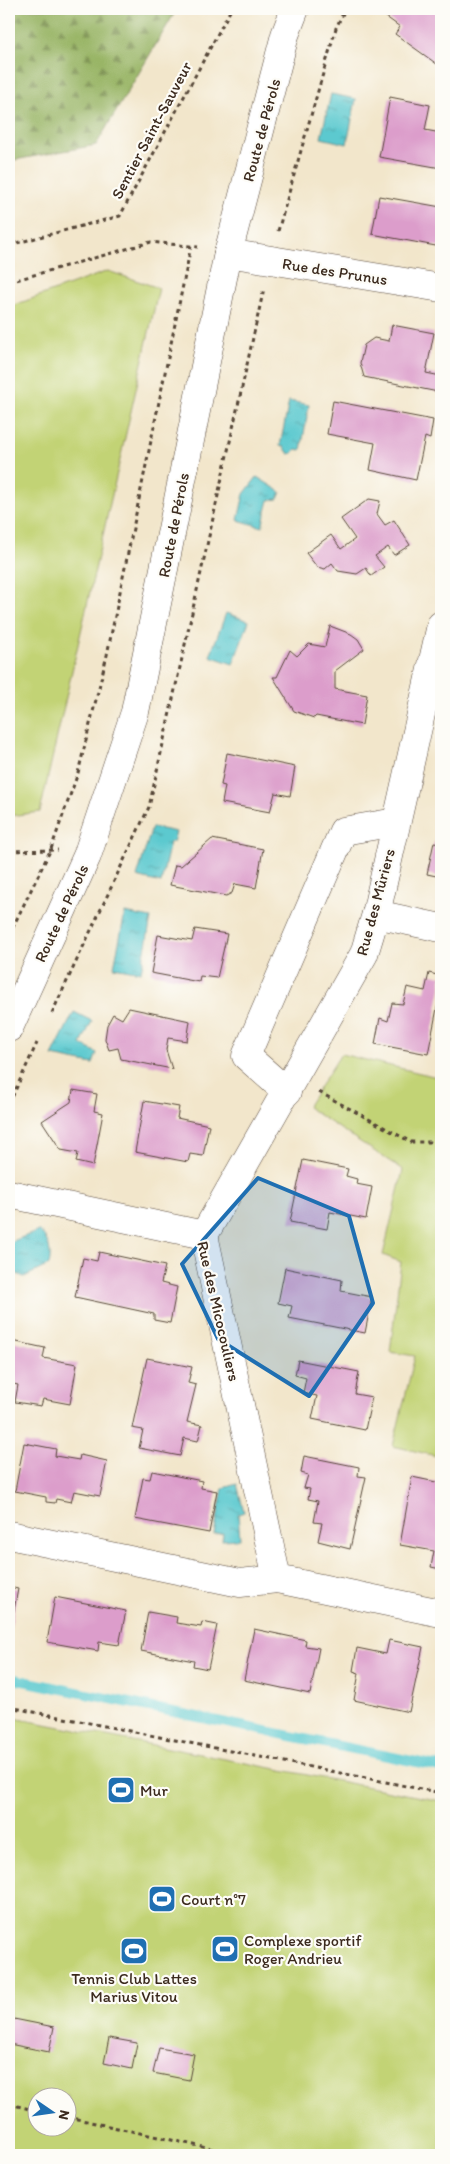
<svg xmlns="http://www.w3.org/2000/svg" width="450" height="2164" viewBox="0 0 450 2164" font-family="Itim,sans-serif">
<defs>
<pattern id="forest-firs" width="22" height="20" patternUnits="userSpaceOnUse" patternTransform="scale(1.25)"><rect width="22" height="20" fill="#99b566"/><path d="M5 1l3.5 6h-7zM16 11l3.5 6h-7z" fill="#7e9353"/></pattern>
<pattern id="water-ripples" width="26" height="14" patternUnits="userSpaceOnUse" patternTransform="scale(1.25)"><rect width="26" height="14" fill="#5bc9cf"/><path d="M2 4q2-2 4 0t4 0M15 11q2-2 4 0t4 0" fill="none" stroke="#4ca3a7"/></pattern>
</defs>
<rect width="100%" height="100%" fill="#fdfcf7"/>
<filter id="ink" filterUnits="userSpaceOnUse"><feTurbulence type="fractalNoise" baseFrequency=".02" numOctaves="2"/><feDisplacementMap in="SourceGraphic" scale="10" xChannelSelector="R" yChannelSelector="G"/><feConvolveMatrix kernelMatrix="1 2 1 2 8 2 1 2 1" color-interpolation-filters="sRGB"/></filter>
<filter id="wash" filterUnits="userSpaceOnUse"><feTurbulence type="fractalNoise" baseFrequency=".0096" numOctaves="4" result="noise"/><feDisplacementMap in="SourceGraphic" scale="20" xChannelSelector="R" yChannelSelector="G"/><feGaussianBlur stdDeviation="1.12" result="paint"/><feColorMatrix in="noise" values="0 0 0 0 0 0 0 0 0 0 0 0 0 0 0 0 0 1.4 0 .05"/><feComposite in="paint" operator="in"/></filter>
<g filter="url(#wash)">
<rect width="100%" height="100%" fill="#f2e6cb"/>
<g fill="#c2d375" stroke="#7e7e4a" fill-rule="evenodd">
<polygon points="108,271 159,288 40,812 9,816 9,307"/>
<polygon points="341,1054 441,1078 441,1457 393,1446 415,1356 390,1352 401,1262 383,1255 403,1170 307,1107"/>
<path d="M 9,1717 L 441,1801 L 441,2155 L 9,2155 ZM 38,2096 L 68,2096 L 68,2126 L 38,2126 Z"/>
</g>
<polygon fill="url(#forest-firs)" stroke="#6a7042" points="9,9 177,9 96,145 9,161"/>
<g fill="url(#water-ripples)" stroke="#4b7a76">
<polygon points="331,94 356,99 347,144 321,138"/>
<polygon points="289,401 309,405 301,450 296,449 293,453 289,454 284,447 280,446"/>
<polygon points="257,477 281,492 278,499 269,500 262,527 238,520 244,494"/>
<polygon points="226,613 249,621 233,664 210,656"/>
<polygon points="152,827 176,832 173,842 170,842 161,883 137,877"/>
<polygon points="125,913 151,918 141,972 114,967"/>
<polygon points="74,1012 92,1021 81,1044 97,1053 93,1064 52,1056"/>
<path d="M 39,1231 C 49,1239 52,1253 49,1265 L 24,1277 L 15,1273 C 10,1262 7,1253 10,1242 Z"/>
<polygon points="237,1484 244,1512 238,1514 240,1539 222,1540 223,1533 214,1534 223,1488"/>
</g>
<g fill="none" stroke-linecap="round" stroke-linejoin="round">
<polyline stroke="#5bc9cf" stroke-width="10" points="9,1678 441,1767"/>
</g>
<g id="blocks">
<g fill="#dc9dcb">
<polygon points="386,9 441,9 441,67 395,34 400,27 382,14"/>
<polygon points="390,97 430,105 425,130 441,133 441,168 379,157"/>
<polygon points="379,196 441,207 441,247 372,234"/>
<polygon points="392,325 434,333 426,373 441,376 438,392 364,377 360,363 364,345 374,338 389,341"/>
<polygon points="333,401 433,420 430,439 425,437 416,480 370,470 375,443 327,434"/>
<polygon points="369,499 380,501 377,514 385,525 394,520 410,545 394,555 388,547 375,556 384,567 371,576 366,568 357,574 338,571 332,563 325,569 317,567 306,553 331,535 341,549 355,539 341,519"/>
<polygon points="330,626 351,634 358,639 364,649 335,671 335,689 367,695 362,725 316,716 314,718 294,711 273,677 277,677 290,650 297,656 309,644 325,647"/>
<polygon points="227,753 295,767 290,796 275,793 270,812 222,803 225,786 221,785"/>
<polygon points="212,839 263,849 256,888 235,884 232,893 226,896 170,885 175,865 181,866"/>
<polygon points="434,842 441,843 441,877 427,874"/>
<polygon points="195,929 227,934 217,978 200,976 199,982 151,973 158,935 192,941"/>
<polygon points="429,973 441,976 441,988 428,1054 375,1044 380,1018 388,1021 392,1003 403,1004 407,987 425,991"/>
<polygon points="129,1008 190,1021 187,1041 168,1038 166,1050 172,1069 121,1059 118,1048 109,1050 105,1039 107,1025 113,1014 122,1019"/>
<polygon points="73,1090 97,1094 94,1111 103,1113 93,1166 76,1162 78,1153 61,1150 42,1121 71,1102"/>
<polygon points="144,1101 179,1107 177,1118 209,1125 203,1156 190,1154 188,1162 135,1152"/>
<polygon points="303,1160 348,1169 346,1176 357,1179 356,1184 372,1187 366,1219 330,1212 327,1229 290,1222"/>
<polygon points="99,1252 165,1266 161,1283 177,1287 170,1323 154,1320 154,1314 75,1297 83,1258 97,1261"/>
<polygon points="285,1268 342,1280 341,1291 372,1297 365,1333 289,1318 292,1306 278,1303"/>
<polygon points="12,1341 45,1348 43,1358 77,1364 70,1404 43,1399 41,1406 15,1402 18,1385 9,1383 9,1361"/>
<polygon points="147,1358 192,1367 188,1383 196,1385 187,1422 202,1425 198,1441 184,1438 180,1456 139,1448 143,1430 132,1428"/>
<polygon points="298,1360 359,1372 355,1394 372,1397 365,1430 312,1419 317,1396 303,1393 306,1378 295,1375"/>
<polygon points="24,1443 56,1449 55,1456 79,1460 80,1455 107,1461 100,1496 74,1491 71,1502 56,1499 55,1503 46,1502 46,1497 15,1491"/>
<polygon points="304,1456 359,1467 358,1476 366,1477 350,1549 318,1541 322,1523 314,1522 318,1501 308,1499 310,1489 304,1488 308,1475 301,1473"/>
<polygon points="152,1471 202,1481 201,1488 217,1491 209,1533 135,1519 143,1478 150,1479"/>
<polygon points="412,1477 441,1483 441,1569 431,1567 434,1551 400,1545"/>
<polygon points="9,1587 18,1589 10,1631 9,1631"/>
<polygon points="55,1597 126,1611 119,1645 99,1642 98,1651 47,1642"/>
<polygon points="148,1612 177,1617 176,1623 201,1627 202,1622 217,1625 208,1669 193,1666 194,1661 141,1651"/>
<polygon points="254,1629 306,1640 305,1646 319,1648 310,1694 244,1680"/>
<polygon points="389,1640 423,1647 409,1712 354,1700 359,1673 353,1671 357,1648 386,1654"/>
<polygon points="9,2018 54,2027 49,2052 9,2044"/>
<polygon points="109,2038 137,2043 132,2069 104,2063"/>
<polygon points="159,2048 194,2054 189,2080 153,2073"/>
</g>
</g>
</g>
<g filter="url(#ink)">
<use href="#blocks" fill-opacity="0" stroke="#564638" stroke-width="1"/>
<g fill="none" stroke-linecap="round" stroke-linejoin="round">
<defs>
<g id="minor">
<polyline points="228,253 441,288"/>
<polyline points="376,914 441,928"/>
<polyline points="9,1028 87,856 135,712 228,253 285,35 295,9"/>
<polyline points="287,1092 246,1056 343,831 396,822"/>
<polyline points="9,1194 204,1235 277,1579 441,1613"/>
<polyline points="204,1235 364,954 376,914 441,625"/>
<polyline points="9,1535 240,1583 277,1579"/>
</g>
</defs>
<use href="#minor" stroke="#564638" stroke-width="29"/>
<g stroke="#564638" stroke-width="3" stroke-dasharray="4 4" stroke-linecap="butt">
<polyline points="278,231 336,28 345,9"/>
<polyline points="9,245 120,216 231,9"/>
<polyline points="9,282 151,242 198,247"/>
<polyline points="9,851 58,850"/>
<polyline points="9,935 51,849 78,773 107,655 191,246"/>
<polyline points="52,1013 149,807 264,288"/>
<polyline points="319,1092 411,1142 441,1142"/>
<polyline points="9,1104 37,1043"/>
<polyline points="9,1707 441,1793"/>
<polyline points="9,2104 38,2111"/>
<polyline points="68,2117 239,2155"/>
</g>
<use href="#minor" stroke="#fff" stroke-width="28"/>
</g>
</g>
<path fill="#1f6fb2" fill-opacity="0.2" stroke="#1f6fb2" stroke-width="4" stroke-linejoin="round" d="M 258,1178 L 349,1216 L 373,1303 L 309,1396 L 218,1339 L 182,1264 Z"/>
<defs>
<symbol id="stadium-square" viewBox="-11 -11 22 22"><rect x="-9" y="-9" width="18" height="18" rx="4" fill="#1f6fb2" stroke="#fdfcf7"/><path d="M0-5a6.5 5 0 1 0 0 10a6.5 5 0 1 0 0-10ZM-3.5-1.8h7v3.6h-7Z" fill="#fff"/></symbol>
</defs>
<g fill-rule="evenodd">
<use href="#stadium-square" x="105" y="1774" width="32" height="32"/>
<use href="#stadium-square" x="146" y="1883" width="32" height="32"/>
<use href="#stadium-square" x="209" y="1933" width="32" height="32"/>
<use href="#stadium-square" x="118" y="1935" width="32" height="32"/>
</g>
<g text-anchor="middle" stroke-width="4.5" stroke-linejoin="round" paint-order="stroke">
<g font-size="16" fill="#3b2a1e" stroke="#fdfcf7">
<text transform="translate(151 130) rotate(-62)" y="6">Sentier Saint-Sauveur</text>
<text transform="translate(261 130) rotate(-75)" y="6">Route de Pérols</text>
<text transform="translate(335 271) rotate(9)" y="6">Rue des Prunus</text>
<text transform="translate(173 525) rotate(-79)" y="6">Route de Pérols</text>
<text transform="translate(375 902) rotate(-75)" y="6">Rue des Mûriers</text>
<text transform="translate(61 913) rotate(-65)" y="6">Route de Pérols</text>
<text transform="translate(219 1311) rotate(77)" y="6">Rue des Micocouliers</text>
</g>
<g font-size="16" fill="#3b2a1e" stroke="#fdfcf7" text-anchor="start">
<text x="140" y="1796">Mur</text>
<text x="181" y="1905">Court n°7</text>
<text x="244" y="1946">Complexe sportif<tspan x="244" dy="18">Roger Andrieu</tspan></text>
<text x="134" y="1984" text-anchor="middle">Tennis Club Lattes<tspan x="134" dy="18">Marius Vitou</tspan></text>
</g>
</g>
<rect width="450" height="2164" fill="none" stroke="#fdfcf7" stroke-width="30"/>
<g transform="translate(52 2112) rotate(103)"><circle r="24" fill="#fdfcf7" stroke="#afa8a0"/>
<path d="M0-4L9 19L0 12L-9 19Z" fill="#1f6fb2"/>
<text y="-8" font-size="14" font-weight="bold" text-anchor="middle" fill="#3b2a1e">N</text>
</g>
</svg>
